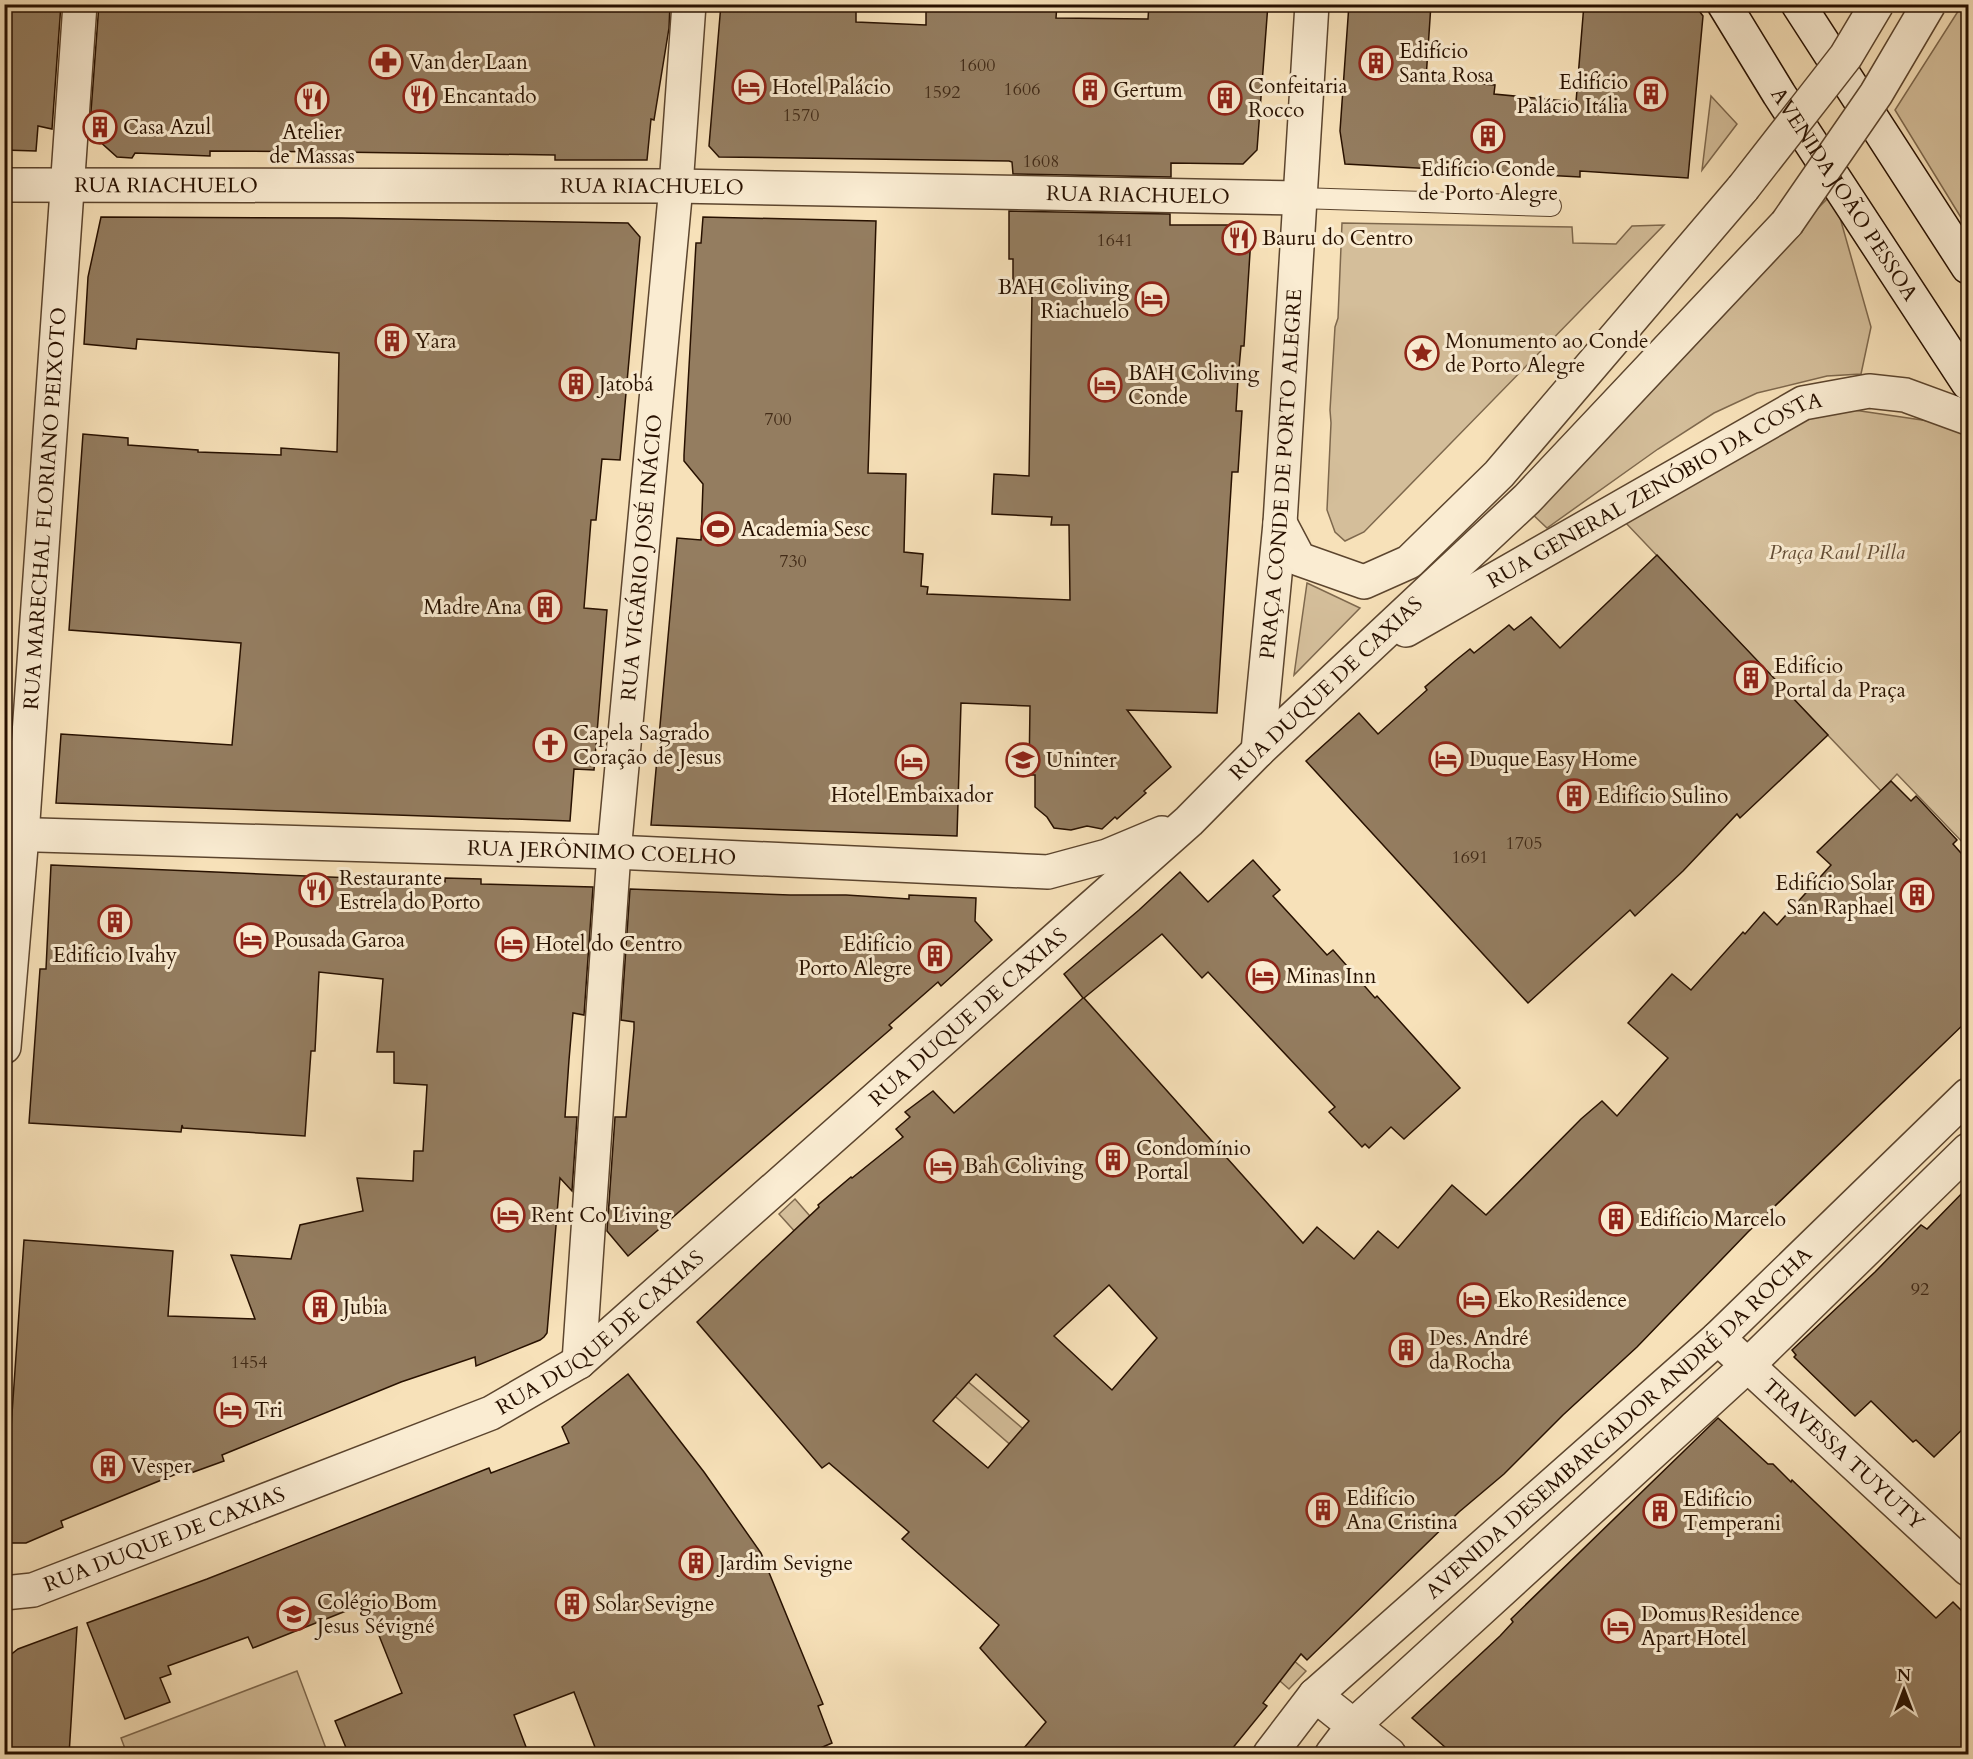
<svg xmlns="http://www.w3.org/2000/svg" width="1973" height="1759" viewBox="0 0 1973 1759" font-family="Cardo,serif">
<rect width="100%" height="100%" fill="#f7e1b9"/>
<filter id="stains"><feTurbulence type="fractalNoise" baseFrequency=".00333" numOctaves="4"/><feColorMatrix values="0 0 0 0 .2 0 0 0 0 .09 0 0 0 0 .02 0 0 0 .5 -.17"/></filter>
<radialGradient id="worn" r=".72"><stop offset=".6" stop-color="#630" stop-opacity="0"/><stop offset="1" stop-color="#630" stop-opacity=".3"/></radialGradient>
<g fill="#d4be9a" stroke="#7e684d" stroke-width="1.5">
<polygon points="1962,5 1968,5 1968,229 1895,110"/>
<polygon points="1711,96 1737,124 1702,170"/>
<polygon points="1833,193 1871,327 1861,374 1827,376 1757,393 1714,413 1658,449 1547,528 1528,510 1714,313"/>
<polygon points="1342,223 1572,227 1573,243 1616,244 1632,226 1664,225 1364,532 1345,541 1335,532 1327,510 1331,423 1330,410 1335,327 1338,318"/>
<polygon points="1847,409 1949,424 1968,436 1968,848 1897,774 1881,791 1624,521 1817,413"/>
<polygon points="1307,583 1360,608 1294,675"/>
<polygon points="795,1199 917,1338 1306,1671 1289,1689 900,1348 779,1214"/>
<polygon points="297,1671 328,1754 127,1754 121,1738"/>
</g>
<g fill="#947d60" stroke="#281100" stroke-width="1.5" fill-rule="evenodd">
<polygon points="4,4 61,4 52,129 38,126 36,151 4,150"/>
<polygon points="99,4 670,4 669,28 654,120 651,119 647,160 555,160 555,155 335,152 210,151 210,156 135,153 132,158 117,157 98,140 89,138"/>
<polygon points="721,4 856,4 856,22 926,25 926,4 1057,4 1056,18 1148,19 1149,4 1268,4 1257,150 1243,164 1171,163 1171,177 1013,174 1012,162 1009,161 719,157 709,146"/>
<polygon points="1349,4 1431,4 1426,79 1495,85 1494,94 1576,102 1584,4 1694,4 1703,16 1688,178 1580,171 1580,177 1345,164 1340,131"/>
<polygon points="1009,211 1170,214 1170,225 1242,225 1251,237 1244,346 1241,346 1238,379 1236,411 1242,411 1238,472 1232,472 1217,713 1127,710 1171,767 1144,791 1146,793 1117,819 1115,817 1102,829 1087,826 1071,830 1054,828 1047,817 1035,807 1035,775 1029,775 1030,706 961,703 957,836 651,825 677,538 701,540 703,484 684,461 684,455 696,243 701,243 703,217 876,221 868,473 906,474 904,552 923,554 921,586 928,587 927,594 1070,600 1069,525 1051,525 1052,517 992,514 994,474 1029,476 1032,293 1013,293 1013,259 1009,259"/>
<polygon points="101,217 341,218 628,223 640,237 620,460 602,459 596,520 591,520 584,608 607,610 594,770 574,769 570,821 56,803 61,734 232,745 241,643 69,630 83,434 128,438 128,445 198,450 198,452 281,455 281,448 337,452 339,353 137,339 136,349 84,344 88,277"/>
<polygon points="1657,555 1828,735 1740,818 1737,814 1683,871 1635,916 1630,910 1528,1003 1306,761 1359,713 1378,734 1427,690 1425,687 1455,661 1470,649 1474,653 1509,625 1514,630 1531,617 1560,648"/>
<path d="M 1891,781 L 1911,801 L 1916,796 L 1957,840 L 1953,844 L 1968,861 L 1968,1020 L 1748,1232 L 1637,1347 L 1563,1415 L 1504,1474 L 1459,1512 L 1307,1660 L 1301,1654 L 1263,1703 L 1267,1706 L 1227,1755 L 1018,1755 L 1046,1722 L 980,1648 L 999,1625 L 902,1539 L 909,1532 L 829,1463 L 822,1468 L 697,1322 L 819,1207 L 818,1205 L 851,1177 L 852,1178 L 903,1137 L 896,1129 L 910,1117 L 905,1112 L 933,1091 L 954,1113 L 1083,998 L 1064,974 L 1139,910 L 1180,872 L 1208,902 L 1253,860 L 1280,890 L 1273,896 L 1327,955 L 1333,950 L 1375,998 L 1377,996 L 1460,1088 L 1404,1139 L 1391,1127 L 1369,1148 L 1365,1144 L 1362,1147 L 1329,1112 L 1335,1107 L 1208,972 L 1202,978 L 1162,934 L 1084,998 L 1303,1243 L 1317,1227 L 1354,1259 L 1378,1231 L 1398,1248 L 1452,1185 L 1486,1215 L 1581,1119 L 1602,1101 L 1617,1116 L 1668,1058 L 1628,1023 L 1672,974 L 1691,990 L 1743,932 L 1745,934 L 1764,912 L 1777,925 L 1831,865 L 1817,852 ZM 1109,1285 L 1157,1338 L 1112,1390 L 1054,1336 ZM 976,1374 L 1029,1421 L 988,1468 L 933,1421 Z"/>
<polygon points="51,865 445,882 445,878 481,879 481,884 593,887 584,1015 573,1013 569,1060 565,1117 577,1117 572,1191 560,1178 547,1333 544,1337 540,1340 476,1366 475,1357 401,1382 222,1455 224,1461 188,1474 186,1470 61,1521 63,1527 26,1543 4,1543 4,1427 11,1428 24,1240 173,1251 168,1316 255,1319 231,1255 291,1259 300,1225 363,1211 357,1178 413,1181 414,1151 423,1151 427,1085 394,1083 394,1052 377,1052 383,979 319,972 315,1051 311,1051 305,1136 183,1128 182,1125 181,1132 29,1123 40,969 46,969"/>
<polygon points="630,889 790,895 846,895 909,899 909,895 976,898 975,921 992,940 941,986 938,982 889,1025 892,1028 628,1256 607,1231 615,1117 626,1117 634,1029 634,1022 621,1020"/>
<polygon points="1968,1187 1968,1424 1934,1457 1916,1440 1913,1442 1871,1401 1855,1416 1794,1357 1796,1355 1792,1350 1875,1272 1921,1225 1927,1229"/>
<polygon points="628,1374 704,1472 761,1553 823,1704 818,1706 832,1743 804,1755 598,1755 574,1692 514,1715 529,1755 349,1755 335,1721 402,1693 366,1603 253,1648 248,1637 168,1666 171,1674 160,1678 170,1702 125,1719 87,1623 207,1579 489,1468 491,1473 569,1443 562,1427"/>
<polygon points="1718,1418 1768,1464 1773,1464 1791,1482 1792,1480 1936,1618 1953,1602 1968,1617 1968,1755 1454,1755 1412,1718 1500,1636 1513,1622 1511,1619"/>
<polygon points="77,1627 69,1755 4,1755 4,1660 18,1649"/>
</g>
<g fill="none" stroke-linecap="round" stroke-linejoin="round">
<defs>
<polyline id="service" points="1299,198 1551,206"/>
<g id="minor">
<path id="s1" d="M 4,1047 L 22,835 L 80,4"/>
<path id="s2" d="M 1718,1338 L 1968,1569"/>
<path id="s3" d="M 579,1362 L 614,852 L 676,186 L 689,4"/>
<polyline points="1315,1695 1389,1754"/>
</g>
<g id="tertiary">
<path id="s4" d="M 4,185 L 676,186 L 1299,198"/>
<polyline points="1280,523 1299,559 1364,582 1409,562 1499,474 1743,188"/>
<path id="s5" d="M 1406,630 L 1803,403 L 1869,391 L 1905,395 L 1968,418"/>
<path id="s6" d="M 1258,751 L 1280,523 L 1312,4"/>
<path id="s7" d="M 4,834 L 614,852 L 1048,872 L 1107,856 L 1162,833"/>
<path id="s8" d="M 4,1593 L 33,1590 L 491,1413 L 579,1362 L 1189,821 L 1258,751 L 1527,499 L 1787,223"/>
<path id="s9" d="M 1270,1754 L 1315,1695 L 1718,1338 L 1968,1095"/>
<polyline points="1332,1754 1354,1725 1747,1366 1968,1150"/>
</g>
<g id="secondary">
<path id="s10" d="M 1724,4 L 1779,94 L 1968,383"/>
<polyline points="1798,4 1968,267"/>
</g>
</defs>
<use href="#service" stroke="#5c452e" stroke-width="22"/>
<use href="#minor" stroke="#5c452e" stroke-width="36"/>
<use href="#tertiary" stroke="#5c452e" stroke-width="36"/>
<use href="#secondary" stroke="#281100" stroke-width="36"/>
<use href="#service" stroke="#faecd2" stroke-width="20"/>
<use href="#minor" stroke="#faecd2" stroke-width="33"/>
<use href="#tertiary" stroke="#faecd2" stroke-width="33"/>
<use href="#secondary" stroke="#faecd2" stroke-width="33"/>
<defs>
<g id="tertiary-bridge">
<polyline points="1743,188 1846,56 1877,4"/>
<polyline points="1787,223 1876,94 1929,4"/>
</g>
</defs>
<use href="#tertiary-bridge" stroke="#5c452e" stroke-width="36" stroke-linecap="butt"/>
<use href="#tertiary-bridge" stroke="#faecd2" stroke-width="33"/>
</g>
<defs>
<symbol id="pharmacy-ring" viewBox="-11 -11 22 22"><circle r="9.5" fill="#faecd2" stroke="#8f2418" stroke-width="1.5"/><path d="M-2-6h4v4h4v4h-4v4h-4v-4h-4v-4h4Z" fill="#8f2418"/></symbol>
<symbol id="building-ring" viewBox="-11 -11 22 22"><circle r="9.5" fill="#faecd2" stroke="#8f2418" stroke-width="1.5"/><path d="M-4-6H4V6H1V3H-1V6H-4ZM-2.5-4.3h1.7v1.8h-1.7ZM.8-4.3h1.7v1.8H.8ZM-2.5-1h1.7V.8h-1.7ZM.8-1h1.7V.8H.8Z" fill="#8f2418"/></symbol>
<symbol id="hotel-ring" viewBox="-11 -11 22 22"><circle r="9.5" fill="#faecd2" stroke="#8f2418" stroke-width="1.5"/><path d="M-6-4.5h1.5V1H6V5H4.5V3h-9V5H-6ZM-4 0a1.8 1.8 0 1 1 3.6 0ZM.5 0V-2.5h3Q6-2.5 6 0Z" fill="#8f2418"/></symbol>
<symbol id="restaurant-ring" viewBox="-11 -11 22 22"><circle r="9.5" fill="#faecd2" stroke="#8f2418" stroke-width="1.5"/><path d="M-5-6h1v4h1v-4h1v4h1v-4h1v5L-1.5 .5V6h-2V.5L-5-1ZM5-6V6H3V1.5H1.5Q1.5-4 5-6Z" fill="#8f2418"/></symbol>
<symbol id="sight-ring" viewBox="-11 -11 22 22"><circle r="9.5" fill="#faecd2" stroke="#8f2418" stroke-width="1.5"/><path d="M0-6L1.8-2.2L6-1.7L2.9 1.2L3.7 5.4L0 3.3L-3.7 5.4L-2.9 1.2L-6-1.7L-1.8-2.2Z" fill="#8f2418"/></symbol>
<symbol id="stadium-ring" viewBox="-11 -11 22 22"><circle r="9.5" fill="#faecd2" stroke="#8f2418" stroke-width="1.5"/><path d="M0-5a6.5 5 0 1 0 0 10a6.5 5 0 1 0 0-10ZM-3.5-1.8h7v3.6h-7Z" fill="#8f2418"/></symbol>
<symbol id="church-ring" viewBox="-11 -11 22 22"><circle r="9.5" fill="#faecd2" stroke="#8f2418" stroke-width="1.5"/><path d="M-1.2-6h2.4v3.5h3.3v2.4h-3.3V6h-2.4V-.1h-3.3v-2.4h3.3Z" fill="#8f2418"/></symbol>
<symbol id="university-ring" viewBox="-11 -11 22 22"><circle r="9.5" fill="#faecd2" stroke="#8f2418" stroke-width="1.5"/><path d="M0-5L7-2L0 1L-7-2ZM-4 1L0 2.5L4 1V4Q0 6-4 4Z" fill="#8f2418"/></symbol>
<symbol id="school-ring" viewBox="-11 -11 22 22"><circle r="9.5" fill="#faecd2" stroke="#8f2418" stroke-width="1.5"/><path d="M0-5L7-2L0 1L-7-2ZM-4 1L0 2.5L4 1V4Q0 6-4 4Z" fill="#8f2418"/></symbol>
</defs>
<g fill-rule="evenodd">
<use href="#pharmacy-ring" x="367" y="43" width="38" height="38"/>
<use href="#building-ring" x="1357" y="44" width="38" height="38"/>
<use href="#hotel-ring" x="730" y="68" width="38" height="38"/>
<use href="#building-ring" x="1071" y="71" width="38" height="38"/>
<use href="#building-ring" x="1632" y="75" width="38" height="38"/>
<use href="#restaurant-ring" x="401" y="77" width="38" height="38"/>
<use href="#building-ring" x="1206" y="79" width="38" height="38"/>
<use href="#restaurant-ring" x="293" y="80" width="38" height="38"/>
<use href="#building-ring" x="81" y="108" width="38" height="38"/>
<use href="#building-ring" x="1469" y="117" width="38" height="38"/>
<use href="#restaurant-ring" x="1220" y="219" width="38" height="38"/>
<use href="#hotel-ring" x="1133" y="280" width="38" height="38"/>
<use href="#building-ring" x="373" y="322" width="38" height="38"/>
<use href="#sight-ring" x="1403" y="334" width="38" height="38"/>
<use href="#building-ring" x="557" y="365" width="38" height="38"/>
<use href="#hotel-ring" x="1086" y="366" width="38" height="38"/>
<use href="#stadium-ring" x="699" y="510" width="38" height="38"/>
<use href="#building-ring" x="526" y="588" width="38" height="38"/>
<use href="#building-ring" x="1732" y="659" width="38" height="38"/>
<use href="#church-ring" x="531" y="726" width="38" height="38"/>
<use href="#hotel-ring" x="1427" y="740" width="38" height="38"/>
<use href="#university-ring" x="1004" y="741" width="38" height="38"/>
<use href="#hotel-ring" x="893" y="743" width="38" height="38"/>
<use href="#building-ring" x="1555" y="777" width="38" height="38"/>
<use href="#restaurant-ring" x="297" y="871" width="38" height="38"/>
<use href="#building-ring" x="1898" y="876" width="38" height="38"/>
<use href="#building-ring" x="96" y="903" width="38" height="38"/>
<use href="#hotel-ring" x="232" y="921" width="38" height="38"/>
<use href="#hotel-ring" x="493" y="925" width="38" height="38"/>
<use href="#building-ring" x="916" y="937" width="38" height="38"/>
<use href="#hotel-ring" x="1244" y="957" width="38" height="38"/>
<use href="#building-ring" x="1094" y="1141" width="38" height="38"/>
<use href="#hotel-ring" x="922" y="1147" width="38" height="38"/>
<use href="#hotel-ring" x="489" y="1196" width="38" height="38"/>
<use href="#building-ring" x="1597" y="1200" width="38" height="38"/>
<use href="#hotel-ring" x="1455" y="1281" width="38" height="38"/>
<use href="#building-ring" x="301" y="1288" width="38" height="38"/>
<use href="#building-ring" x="1387" y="1331" width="38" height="38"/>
<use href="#hotel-ring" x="212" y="1391" width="38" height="38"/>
<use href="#building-ring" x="89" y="1447" width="38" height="38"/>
<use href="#building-ring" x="1304" y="1491" width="38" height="38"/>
<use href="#building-ring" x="1641" y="1492" width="38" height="38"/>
<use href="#building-ring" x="677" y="1544" width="38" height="38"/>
<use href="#building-ring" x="553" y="1585" width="38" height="38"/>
<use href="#school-ring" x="275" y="1595" width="38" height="38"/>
<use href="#hotel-ring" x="1599" y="1607" width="38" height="38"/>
</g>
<g text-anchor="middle" stroke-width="6" stroke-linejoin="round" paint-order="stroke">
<g font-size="18" fill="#432c18">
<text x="977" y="71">1600</text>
<text x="1022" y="95">1606</text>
<text x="942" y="98">1592</text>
<text x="801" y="121">1570</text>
<text x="1041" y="167">1608</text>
<text x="1115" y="246">1641</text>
<text x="778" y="425">700</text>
<text x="793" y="567">730</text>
<text x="1524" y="849">1705</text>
<text x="1470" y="863">1691</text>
<text x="1920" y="1295">92</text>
<text x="249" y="1368">1454</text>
</g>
<g font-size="21" fill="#281100" stroke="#faecd2" text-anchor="start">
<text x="1399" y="58">Edifício<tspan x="1399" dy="24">Santa Rosa</tspan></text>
<text x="409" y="69">Van der Laan</text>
<text x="1628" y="89" text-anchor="end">Edifício<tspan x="1628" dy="24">Palácio Itália</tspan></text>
<text x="1248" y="93">Confeitaria<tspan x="1248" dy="24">Rocco</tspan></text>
<text x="772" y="94">Hotel Palácio</text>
<text x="1113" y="97">Gertum</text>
<text x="443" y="103">Encantado</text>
<text x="123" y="134">Casa Azul</text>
<text x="312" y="139" text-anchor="middle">Atelier<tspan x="312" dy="24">de Massas</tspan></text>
<text x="1488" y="176" text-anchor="middle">Edifício Conde<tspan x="1488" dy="24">de Porto Alegre</tspan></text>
<text x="1262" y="245">Bauru do Centro</text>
<text x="1129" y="294" text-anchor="end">BAH Coliving<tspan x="1129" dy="24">Riachuelo</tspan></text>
<text x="415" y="348">Yara</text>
<text x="1445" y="348">Monumento ao Conde<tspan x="1445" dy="24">de Porto Alegre</tspan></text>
<text x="1128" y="380">BAH Coliving<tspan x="1128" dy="24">Conde</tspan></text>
<text x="599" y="391">Jatobá</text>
<text x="741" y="536">Academia Sesc</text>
<text x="522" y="614" text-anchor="end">Madre Ana</text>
<text x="1774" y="673">Edifício<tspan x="1774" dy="24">Portal da Praça</tspan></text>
<text x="573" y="740">Capela Sagrado<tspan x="573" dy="24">Coração de Jesus</tspan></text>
<text x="1469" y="766">Duque Easy Home</text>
<text x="1046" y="767">Uninter</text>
<text x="912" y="802" text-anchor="middle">Hotel Embaixador</text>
<text x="1597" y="803">Edifício Sulino</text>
<text x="339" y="885">Restaurante<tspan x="339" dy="24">Estrela do Porto</tspan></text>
<text x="1894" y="890" text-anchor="end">Edifício Solar<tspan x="1894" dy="24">San Raphael</tspan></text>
<text x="274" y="947">Pousada Garoa</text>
<text x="535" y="951">Hotel do Centro</text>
<text x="912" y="951" text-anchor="end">Edifício<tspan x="912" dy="24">Porto Alegre</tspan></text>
<text x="115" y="962" text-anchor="middle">Edifício Ivahy</text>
<text x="1286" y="983">Minas Inn</text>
<text x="1136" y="1155">Condomínio<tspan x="1136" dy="24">Portal</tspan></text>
<text x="964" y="1173">Bah Coliving</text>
<text x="531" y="1222">Rent Co Living</text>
<text x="1639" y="1226">Edifício Marcelo</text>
<text x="1497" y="1307">Eko Residence</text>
<text x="343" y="1314">Jubia</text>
<text x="1429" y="1345">Des. André<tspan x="1429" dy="24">da Rocha</tspan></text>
<text x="254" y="1417">Tri</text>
<text x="131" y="1473">Vesper</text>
<text x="1346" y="1505">Edifício<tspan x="1346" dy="24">Ana Cristina</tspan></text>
<text x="1683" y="1506">Edifício<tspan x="1683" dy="24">Temperani</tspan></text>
<text x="719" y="1570">Jardim Sevigne</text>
<text x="317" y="1609">Colégio Bom<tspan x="317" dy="24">Jesus Sévigné</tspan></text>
<text x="595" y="1611">Solar Sevigne</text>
<text x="1641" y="1621">Domus Residence<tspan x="1641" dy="24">Apart Hotel</tspan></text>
</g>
<g font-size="21" fill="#281100" stroke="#faecd2">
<text dy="7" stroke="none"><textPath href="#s4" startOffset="162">RUA RIACHUELO</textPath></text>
<text dy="7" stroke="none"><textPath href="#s4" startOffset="648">RUA RIACHUELO</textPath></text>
<text dy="7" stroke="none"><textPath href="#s10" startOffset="225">AVENIDA JOÃO PESSOA</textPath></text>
<text dy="7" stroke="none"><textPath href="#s4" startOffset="1134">RUA RIACHUELO</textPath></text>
<text dy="7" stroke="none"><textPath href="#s6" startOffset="278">PRAÇA CONDE DE PORTO ALEGRE</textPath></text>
<text dy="7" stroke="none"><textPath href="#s5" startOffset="286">RUA GENERAL ZENÓBIO DA COSTA</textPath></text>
<text dy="7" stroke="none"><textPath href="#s1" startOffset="540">RUA MARECHAL FLORIANO PEIXOTO</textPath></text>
<text dy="7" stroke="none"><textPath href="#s3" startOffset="807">RUA VIGÁRIO JOSÉ INÁCIO</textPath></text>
<text dy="7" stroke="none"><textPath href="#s8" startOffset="1628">RUA DUQUE DE CAXIAS</textPath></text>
<text dy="7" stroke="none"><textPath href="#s7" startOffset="598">RUA JERÔNIMO COELHO</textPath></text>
<text dy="7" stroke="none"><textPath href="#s8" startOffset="1142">RUA DUQUE DE CAXIAS</textPath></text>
<text dy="7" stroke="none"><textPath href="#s8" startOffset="656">RUA DUQUE DE CAXIAS</textPath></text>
<text dy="7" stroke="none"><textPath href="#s9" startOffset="482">AVENIDA DESEMBARGADOR ANDRÉ DA ROCHA</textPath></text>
<text dy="7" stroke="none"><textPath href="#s2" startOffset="171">TRAVESSA TUYUTY</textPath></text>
<text dy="7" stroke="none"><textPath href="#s8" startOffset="170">RUA DUQUE DE CAXIAS</textPath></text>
</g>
<g font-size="21" font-style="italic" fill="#644e36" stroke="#faecd2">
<text x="1837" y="559">Praça Raul Pilla</text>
</g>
</g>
<rect width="1973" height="1759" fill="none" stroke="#f7e1b9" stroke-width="24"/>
<rect x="6" y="6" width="1961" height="1747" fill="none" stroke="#281100" stroke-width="3"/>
<rect x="12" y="12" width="1949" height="1735" fill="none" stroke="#281100" stroke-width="1.5"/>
<g transform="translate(1904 1690)" stroke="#faecd2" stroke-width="4.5" paint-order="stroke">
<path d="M0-4.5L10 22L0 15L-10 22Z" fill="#281100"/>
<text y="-9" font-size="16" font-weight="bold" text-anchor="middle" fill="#281100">N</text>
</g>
<rect width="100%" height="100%" filter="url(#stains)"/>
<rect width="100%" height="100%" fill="url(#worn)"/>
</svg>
